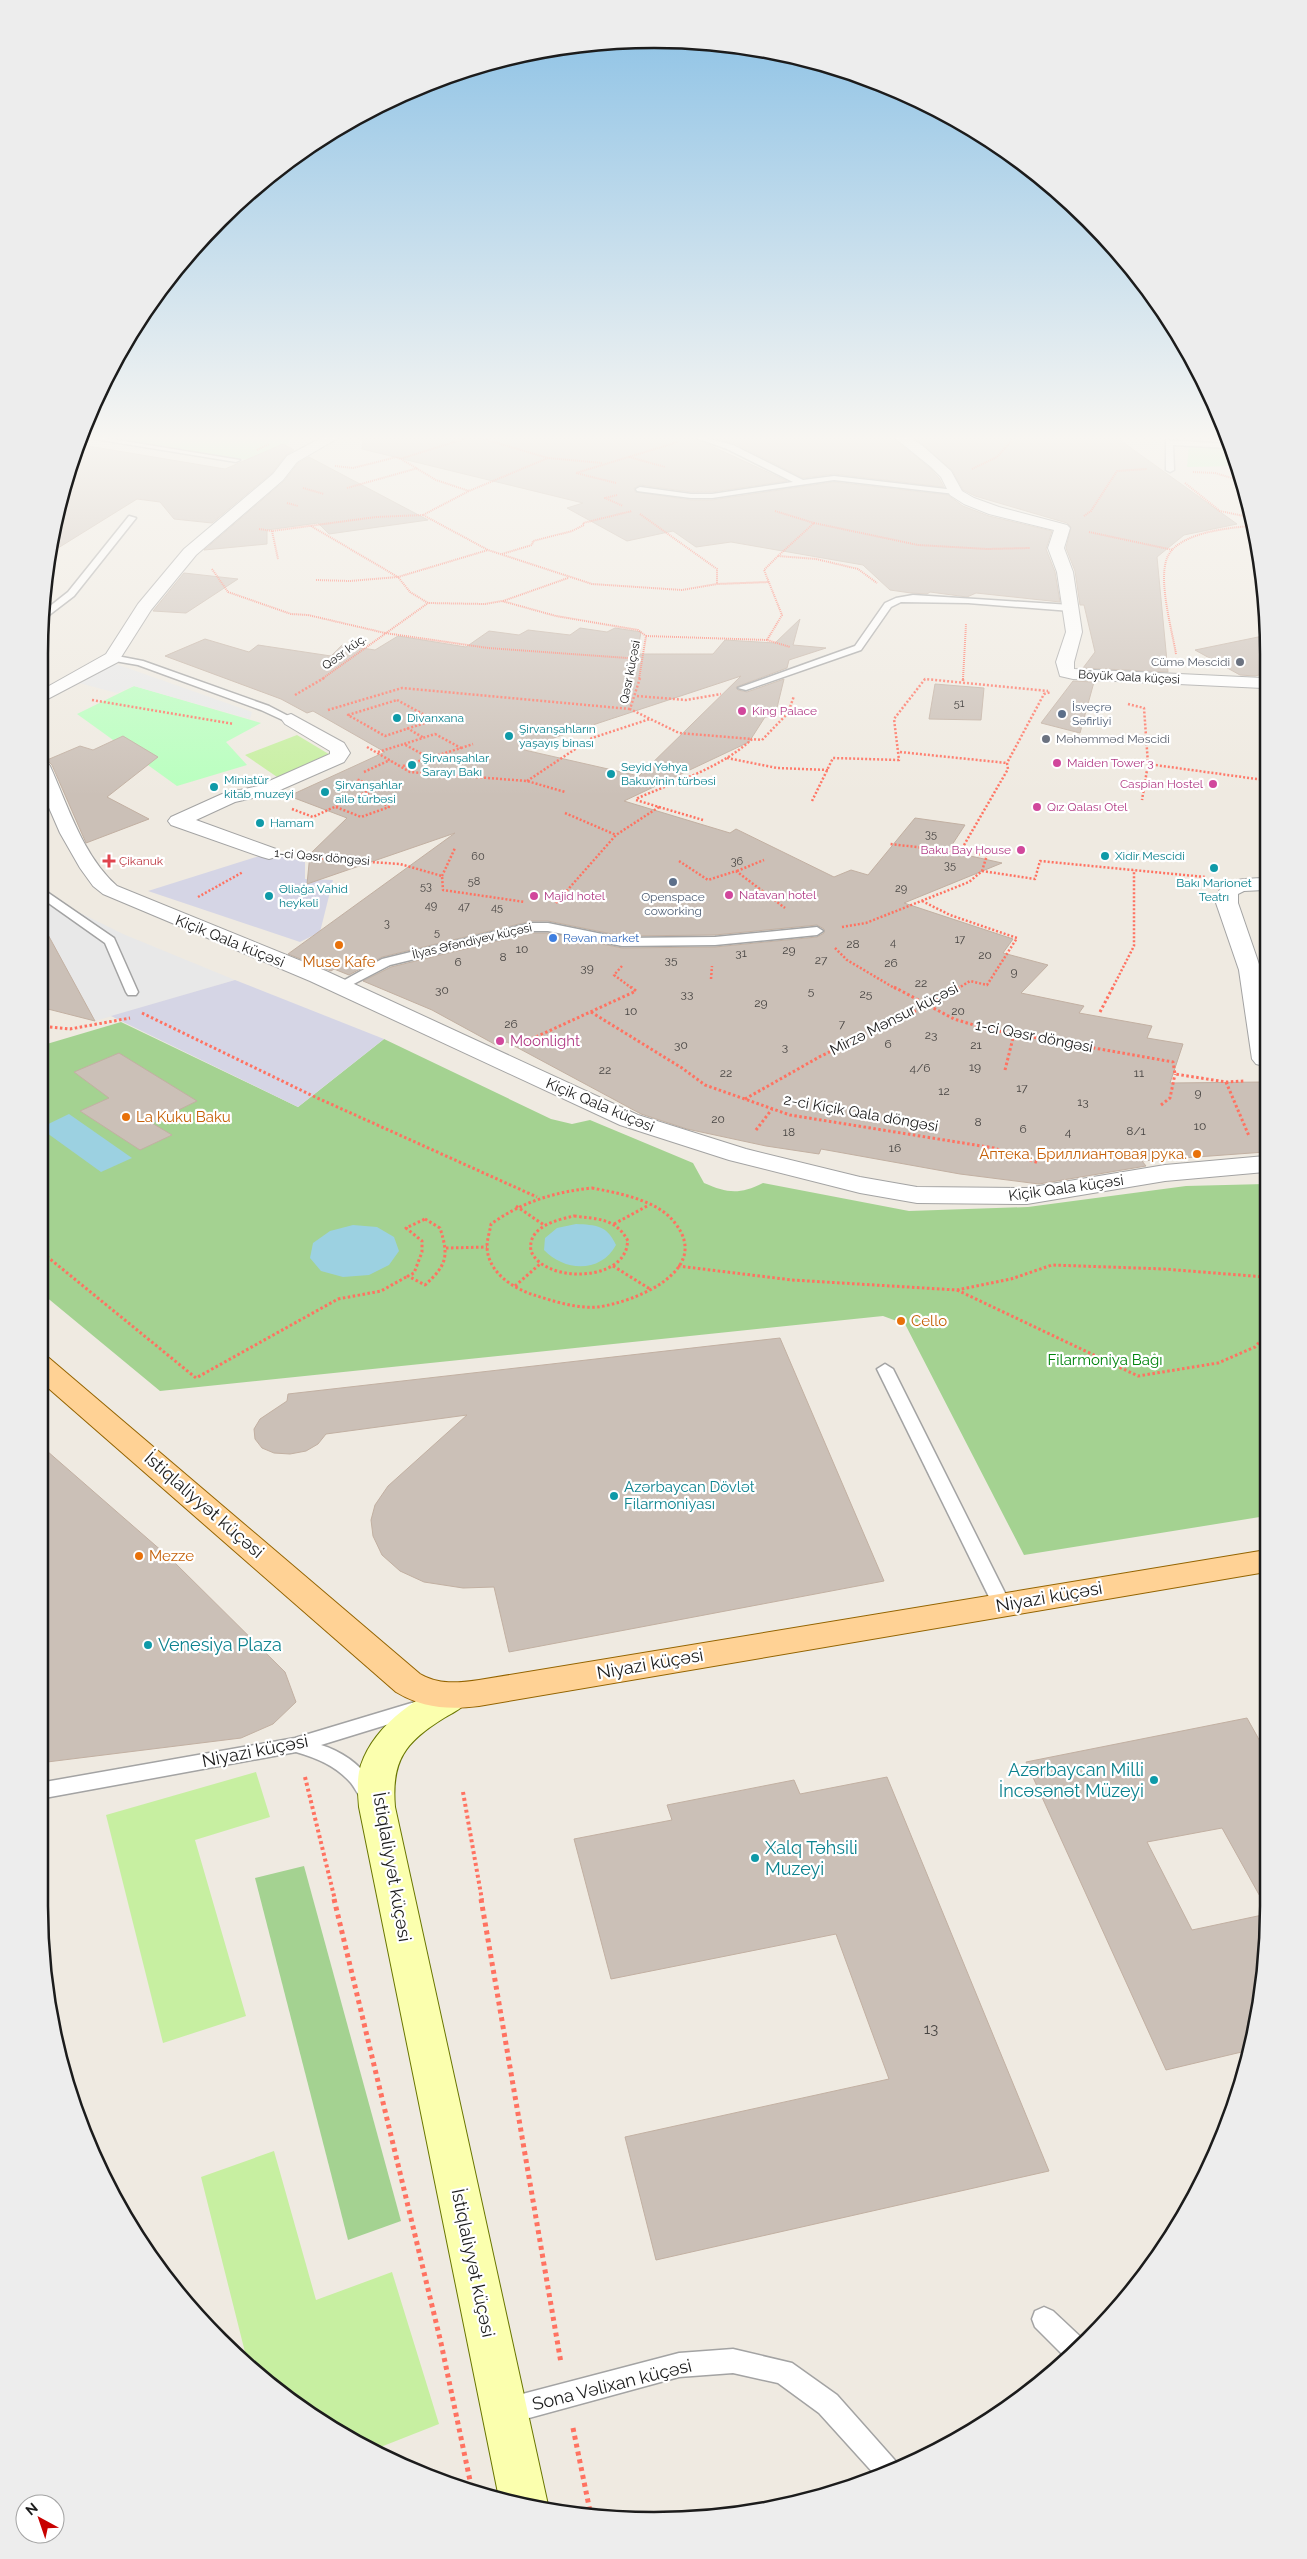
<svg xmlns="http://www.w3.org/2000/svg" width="1307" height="2559" viewBox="0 0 1307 2559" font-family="Raleway,sans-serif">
<rect width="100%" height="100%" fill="#efeae1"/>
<g fill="#c7efa1">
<polygon points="297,735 332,756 280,779 245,755"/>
<polygon points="256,1772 270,1817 195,1840 246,2016 163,2043 106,1815"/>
<polygon points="274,2151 316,2300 392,2272 439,2424 373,2450 312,2417 249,2368 201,2177"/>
</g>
<g fill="#a4d291">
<path d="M 121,1022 L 298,1107 L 384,1039 L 551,1119 L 572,1124 L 590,1120 L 693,1163 L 704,1183 C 727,1193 739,1195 763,1183 L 909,1211 L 1028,1207 L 1186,1186 L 1265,1184 L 1266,1516 L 1024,1555 L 905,1324 L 883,1316 L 160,1391 L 39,1291 L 40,1046 Z"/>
<polygon points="304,1866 401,2221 348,2240 255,1878"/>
</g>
<g fill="#b8ffbe">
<polygon points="113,438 302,438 288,440 290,443 247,460"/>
<polygon points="1189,445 1230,448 1234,466 1187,467"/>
<polygon points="134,686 261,723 226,742 247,765 177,786 77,714"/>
</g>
<g fill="#e8e8e8">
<polygon points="116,664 252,712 250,719 134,686 117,693 79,683"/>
<polygon points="40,893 123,934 235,980 95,1021 40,921"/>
</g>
<g fill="#d5d5e5">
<polygon points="269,853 305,862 305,879 333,880 320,932 300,942 148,891"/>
<polygon points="235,980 384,1039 298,1107 111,1016"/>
</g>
<g fill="#9cd1e1">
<polygon points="69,1114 132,1158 101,1172 40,1128"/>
<path d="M 576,1224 C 596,1225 607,1225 616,1245 C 601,1273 565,1272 544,1250 L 545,1238 L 557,1228 Z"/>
<polygon points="353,1225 377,1227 394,1237 399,1251 389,1265 369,1275 343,1277 321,1271 310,1258 313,1243 330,1231"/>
</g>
<g fill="#cbc0b7" stroke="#c2b0a2" fill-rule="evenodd">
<polygon points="363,438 694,438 787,481 712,492 691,492 640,485 634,488 635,492 691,500 712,500 834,482 948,495 963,506 989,516 1052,531 1046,549 1055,572 1060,602 976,593 967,597 930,592 927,594 911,593 890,590 863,565 731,542 696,547 673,531 627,541 567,508 583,503 362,449"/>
<polygon points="712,438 893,438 930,468 939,478 944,487 834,474 803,478 734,443"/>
<polygon points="914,438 1117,438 1237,524 1184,535 1157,557 1168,672 1083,668 1095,652 1084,605 1080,605 1075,571 1066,548 1071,527 1067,523 975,496 963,490 952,470"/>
<polygon points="283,444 294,450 286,455 272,473 212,523 174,519 160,502 137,499 50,553 60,495 76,451 88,446 225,469"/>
<polygon points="309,457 428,520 329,534 318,523 267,530 267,544 204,550 284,481 298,463"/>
<polygon points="184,573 238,579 186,613 153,611"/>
<path d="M 800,619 L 793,645 L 826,648 L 789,660 L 787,668 L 736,687 L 738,690 L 747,692 L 784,679 L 775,716 L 765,717 L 749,742 L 624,801 L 730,833 L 736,829 L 834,877 L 851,870 L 868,875 L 915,818 L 965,825 L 948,851 L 1002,863 L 904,903 L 1013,939 L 1003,953 L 1048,965 L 1021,993 L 1084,1006 L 1079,1013 L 1152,1026 L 1147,1038 L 1183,1044 L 1170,1083 L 1264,1082 L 1265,1152 L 1142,1161 L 1146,1166 L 1039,1184 L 960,1174 L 821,1149 L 819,1154 L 766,1146 L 687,1129 L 641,1114 L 507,1042 L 498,1046 L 432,1010 L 363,981 L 391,967 L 531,933 L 548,933 L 622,948 L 715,947 L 817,937 L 824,933 L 824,929 L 817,925 L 715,935 L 622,936 L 548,921 L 531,921 L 382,957 L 349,975 L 334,969 L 331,971 L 288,954 L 455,833 L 307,884 L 310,854 L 347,818 L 289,796 L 385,752 L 313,711 L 307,713 L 281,699 L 165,656 L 205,639 L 249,652 L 258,645 L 331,656 L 342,645 L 375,650 L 398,636 L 466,647 L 489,631 L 519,635 L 528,630 L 570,635 L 580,628 L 607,632 L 615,628 L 641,632 L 637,654 L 713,654 L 725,640 L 775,643 ZM 741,676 L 639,776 L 520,749 L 723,682 Z"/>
<polygon points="1263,636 1263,674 1255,676 1240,675 1195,650"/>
<polygon points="1073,681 1094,682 1080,733 1041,723"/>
<polygon points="935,684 984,688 981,720 929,719"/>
<polygon points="123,736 158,757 107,797 149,819 86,843 52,765 47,760 80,746 93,750"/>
<polygon points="40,920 95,1021 40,1007"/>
<polygon points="119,1053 197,1101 152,1123 172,1135 140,1150 80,1111 109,1098 74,1072"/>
<polygon points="780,1338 884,1581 509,1652 494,1587 463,1588 424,1582 400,1571 382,1555 373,1536 371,1520 375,1505 388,1486 467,1415 326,1434 318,1444 306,1451 290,1454 274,1453 262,1448 255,1439 254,1429 260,1419 287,1401 288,1394"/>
<polygon points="39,1444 171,1559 285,1672 296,1702 273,1724 241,1738 39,1763"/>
<polygon points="1247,1718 1266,1752 1267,1909 1222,1828 1147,1842 1192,1930 1267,1914 1267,1945 1250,2050 1166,2070 1026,1762"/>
<polygon points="887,1777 1049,2171 656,2260 625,2137 889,2079 836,1934 611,1979 574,1839 672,1820 667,1805 794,1780 800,1794"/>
</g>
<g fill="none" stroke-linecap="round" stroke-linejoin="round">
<defs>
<g id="lane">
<polygon points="89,438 105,438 240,460 236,462"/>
<polygon points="696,438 706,438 733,445 803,480 834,476 955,490 959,492 955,494 834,480 712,498 691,498 637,491 636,489 640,487 691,494 712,494 793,482 727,449"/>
<polygon points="1166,440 1228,444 1230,448 1173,445 1174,470 1170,472 1166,470"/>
<polygon points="129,516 136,518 74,596 40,622 40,614 68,592"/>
<polygon points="913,595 1071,605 1076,608 1071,611 968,603 901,602 891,607 861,650 746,690 738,688 855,646 885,603 896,598"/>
<polygon points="112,655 143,661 269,706 296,720 287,722 261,710 138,665 109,660 107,658"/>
<polygon points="40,880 46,883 47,892 114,938 138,992 136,995 128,995 126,992 105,943 40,897"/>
<polygon points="531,923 548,923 622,938 715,937 817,927 823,931 817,935 715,945 622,946 548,931 531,931 390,965 344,989 336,989 334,986 382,959"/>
<polygon points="885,1364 893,1369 1011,1605 1008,1610 1002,1611 996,1610 993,1605 877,1369"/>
<path d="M 418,1701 L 425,1703 L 427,1708 L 425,1713 L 321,1745 C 347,1753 367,1770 380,1795 L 377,1800 C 372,1802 367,1804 362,1799 C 358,1795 355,1788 351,1783 C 336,1766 317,1758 296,1752 L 39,1799 L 39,1783 L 295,1738 Z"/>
<polygon points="1044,2307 1053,2311 1085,2341 1067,2359 1035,2327 1032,2319 1035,2311"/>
<polygon points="733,2349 792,2363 837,2395 900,2466 876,2476 819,2413 778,2383 733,2373 679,2377 507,2424 498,2420 494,2411 498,2402 507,2398 679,2353"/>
</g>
<g id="street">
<polygon points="321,438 338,438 297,462 283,480 196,555 151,610 118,662 40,703 40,691 106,654 138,604 184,549 273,474 287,456"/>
<polygon points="895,438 911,438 924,447 951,471 962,491 974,498 999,507 1067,525 1070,528 1064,548 1073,572 1082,632 1074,662 1074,669 1263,678 1263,688 1073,679 1060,676 1056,662 1066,632 1057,572 1048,548 1054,530 989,514 964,504 950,495 941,477 931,467"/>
<polygon points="291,714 344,743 350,753 344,762 271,794 235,802 196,820 276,849 279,853 276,857 269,859 262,857 171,825 168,821 171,817 222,794 258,786 330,754 330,751 285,724 282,720 285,716"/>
<path d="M 40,760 L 47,762 L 50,766 C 68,806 83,856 117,886 L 326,971 L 638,1115 L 746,1149 L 860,1177 L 917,1187 L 1027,1188 L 1165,1165 L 1265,1156 L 1265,1172 L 1165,1181 L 1027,1204 L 917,1203 L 860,1193 L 729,1160 L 620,1125 L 310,981 L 103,894 L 93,886 L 80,868 L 60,833 L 40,787 Z"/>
<path d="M 1264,878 L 1264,890 L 1244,891 L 1238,894 L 1238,903 L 1261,970 L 1264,988 L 1264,1066 L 1256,1064 L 1252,1059 L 1239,970 L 1216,903 C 1217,877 1244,879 1264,878 Z"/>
</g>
<path id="secondary" d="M 453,1684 L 465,1688 L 470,1697 C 464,1708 454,1712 444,1718 C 405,1742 391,1761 395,1807 L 548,2505 L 546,2510 L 499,2498 L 359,1807 C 358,1795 357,1783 359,1772 C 369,1730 414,1696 453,1684 Z"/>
<path id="primary" d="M 39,1355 L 49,1358 L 420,1674 C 439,1685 458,1683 479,1680 L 1266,1550 L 1266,1572 L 479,1706 C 449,1710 422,1708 396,1692 L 39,1380 Z"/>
</defs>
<use href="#lane" stroke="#a3a3a3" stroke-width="3"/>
<use href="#street" stroke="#a3a3a3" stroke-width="2"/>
<use href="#secondary" stroke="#697600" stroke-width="2"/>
<use href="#primary" stroke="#946400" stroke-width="2"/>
<g stroke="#ff7261" stroke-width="2" stroke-dasharray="1 1" stroke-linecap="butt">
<polyline points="480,438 548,458 602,463"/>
<polyline points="257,450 269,444"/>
<polyline points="629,457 665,467"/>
<polyline points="548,458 469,491 423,515 488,550 592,584 682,590 717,584 769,582"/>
<polyline points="401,459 436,480 469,491"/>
<polyline points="335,466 353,468 397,457 400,459 467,438"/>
<polyline points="972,469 997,457 1014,438"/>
<polyline points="1193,472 1215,473 1238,480"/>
<polyline points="616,483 576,473 678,442"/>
<polyline points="1185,483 1220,511 1248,517"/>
<polyline points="303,488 324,494"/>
<polyline points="347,488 418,468"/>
<polyline points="617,495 605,498 623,506"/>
<polyline points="287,503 298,506"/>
<polyline points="775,511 814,523 778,556 816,559 858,569 877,583"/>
<polyline points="640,514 717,569 717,584"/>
<polyline points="1084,516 1091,511 1117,471 1147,469"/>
<polyline points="814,523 918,545 987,549 1030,548"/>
<polyline points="311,526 398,577 410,592 428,603 485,604 502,601 556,616 638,630 646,636 639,679"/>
<polyline points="259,529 272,531 376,517 423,515"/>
<polyline points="272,531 278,559"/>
<polyline points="1089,532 1173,550"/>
<polyline points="502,554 532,545 533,541 572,531 584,525 583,523 632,511"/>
<polyline points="778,556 764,570 782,615 767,640 790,647"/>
<polyline points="212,569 228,592 291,614 308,615 385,633 488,648 641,659"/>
<polyline points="316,580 350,581 398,577 488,550"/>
<polyline points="503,601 568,578"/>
<polyline points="646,636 767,640"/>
<path d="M 1176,654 C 1172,630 1158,581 1167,558 C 1177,533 1227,528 1250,526"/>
<polyline points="322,679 428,603"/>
<polyline points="963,679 966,624"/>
</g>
<g stroke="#ff7261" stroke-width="2.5" stroke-dasharray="2 2" stroke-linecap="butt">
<polyline points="640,678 630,709 679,733 752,739"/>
<polyline points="963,681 963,678"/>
<polyline points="295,695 324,678"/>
<polyline points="637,696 686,700 721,694"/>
<polyline points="92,700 234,724"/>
<polygon points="397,700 434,720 385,736 348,715"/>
<polyline points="1128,704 1144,708 1148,764 1142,800"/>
<polyline points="328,710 402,688 630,709"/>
<polyline points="407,728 424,738"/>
<polygon points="435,734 461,748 429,758 404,744"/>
<polyline points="367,747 410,772 527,781 565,792"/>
<polyline points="461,748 473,744"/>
<polyline points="378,752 404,744"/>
<polyline points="900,752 1007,763"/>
<polyline points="727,758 777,768 828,770"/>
<polyline points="1148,764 1264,780"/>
<polyline points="403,766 429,758"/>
<polyline points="364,772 390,760"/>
<polyline points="527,781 592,738 650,719"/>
<polyline points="812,801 833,758 899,760 894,719 925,679 1048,691"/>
<polyline points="336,807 361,817 389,807 366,793"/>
<polyline points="659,807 703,820"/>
<polyline points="292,809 313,817 377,787 356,779"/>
<polyline points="565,813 616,835"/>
<polyline points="960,852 1008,769 1007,763 1044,694 1051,692"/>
<polyline points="297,857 400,864 442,876 443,890 525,902"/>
<polyline points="679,861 708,880 736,871 785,908"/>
<polyline points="737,871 764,860"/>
<polyline points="982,871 1035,879 1040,861 1205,877"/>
<polyline points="442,876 455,848"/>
<polyline points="198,897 243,872"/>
<polyline points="922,901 950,915 1017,938 987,985 970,981 957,989"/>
<path d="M 556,903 L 616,835 L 659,807 L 636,800 L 638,798 C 677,781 721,768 752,739 L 762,740 L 788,713 L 794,696"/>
<polyline points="842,927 866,923 969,882 982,871 987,855 890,844"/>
<polyline points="835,948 847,960 896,989"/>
<polyline points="622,966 614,975 633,989"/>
<polyline points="711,979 712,966"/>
<polyline points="1112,989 1134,946 1134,870"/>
</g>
<g stroke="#ff7261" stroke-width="3" stroke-dasharray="2.5 2.5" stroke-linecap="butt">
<polyline points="894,987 954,1019 987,1029 1173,1062 1175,1074 1226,1082 1245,1081"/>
<polyline points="591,1012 682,1068 705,1085 790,1115 994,1148 1039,1163"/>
<polyline points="1100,1012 1113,987"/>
<polyline points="142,1013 313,1096 537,1197"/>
<polyline points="40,1026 70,1029 130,1018"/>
<polyline points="527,1041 636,991 631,987"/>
<polyline points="1005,1070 1014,1034"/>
<polyline points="1226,1082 1249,1136"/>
<polyline points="745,1099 821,1056 926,1006 959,987"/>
<polyline points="1161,1105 1170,1098 1175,1074"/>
<polyline points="756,1130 772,1109"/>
<path d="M 592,1188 C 618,1193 658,1200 675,1223 C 713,1271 634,1302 598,1307 C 577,1309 553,1301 534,1295 C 512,1288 488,1272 487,1247 C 487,1239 490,1231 491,1224 C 522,1202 554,1192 592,1188 Z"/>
<polyline points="516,1206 544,1225"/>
<path d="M 574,1216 C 597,1219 616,1218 628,1241 C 627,1244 627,1249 625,1252 C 612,1282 543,1281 531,1251 C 527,1227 556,1220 574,1216 Z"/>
<path d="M 425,1219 L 440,1228 C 449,1256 447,1265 425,1285 L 408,1276 L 414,1273 L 422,1252 L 422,1241 L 406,1228 Z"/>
<polyline points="614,1224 649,1205"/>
<polyline points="446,1248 487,1247"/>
<polyline points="39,1250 196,1378 338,1299 381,1291 408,1276"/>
<polyline points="613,1266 650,1289"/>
<polyline points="678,1266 792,1280 957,1290 1011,1279 1052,1265 1164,1269 1265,1277"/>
<polyline points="515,1286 540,1264"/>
<polyline points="957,1290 1138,1376 1218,1363 1255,1347 1265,1336"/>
</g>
<g stroke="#ff7261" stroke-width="4" stroke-dasharray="3 3" stroke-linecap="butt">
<polyline points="305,1777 335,1900"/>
<polyline points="463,1792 482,1900"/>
</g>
<g stroke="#ff7261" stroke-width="5" stroke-dasharray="4 4" stroke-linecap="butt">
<polyline points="334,1899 441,2343 472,2490"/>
<polyline points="481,1899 561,2363"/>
<polyline points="573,2428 591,2516"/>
</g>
<use href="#lane" fill="#fff" fill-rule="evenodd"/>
<use href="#street" fill="#fff" fill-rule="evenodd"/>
<use href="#secondary" fill="#fbffae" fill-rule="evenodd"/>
<use href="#primary" fill="#ffd295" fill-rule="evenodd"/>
</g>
<linearGradient id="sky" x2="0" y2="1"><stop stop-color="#89c0e5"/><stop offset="0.55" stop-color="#f8f6f2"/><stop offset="1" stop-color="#f8f6f2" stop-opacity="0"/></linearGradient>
<rect width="1307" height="796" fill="url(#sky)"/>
<g fill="#6b7280" stroke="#fff" stroke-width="2">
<circle cx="1240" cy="662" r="5"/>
<circle cx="1046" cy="739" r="5"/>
</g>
<g fill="#d1479c" stroke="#fff" stroke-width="2">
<circle cx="742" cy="711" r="5"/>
<circle cx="1057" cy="763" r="5"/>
<circle cx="1213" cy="784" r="5"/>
<circle cx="1037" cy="807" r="5"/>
<circle cx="1021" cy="850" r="5"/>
<circle cx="729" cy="895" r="5"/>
<circle cx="534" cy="896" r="5"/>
<circle cx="500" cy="1041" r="5"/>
</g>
<g fill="#5c6f8a" stroke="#fff" stroke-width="2">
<circle cx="1062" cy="714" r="5"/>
<circle cx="673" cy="882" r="5"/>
</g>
<g fill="#0f9aa8" stroke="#fff" stroke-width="2">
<circle cx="397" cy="718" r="5"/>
<circle cx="509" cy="736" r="5"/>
<circle cx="412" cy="765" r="5"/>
<circle cx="611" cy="774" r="5"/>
<circle cx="214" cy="787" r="5"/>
<circle cx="325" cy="792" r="5"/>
<circle cx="260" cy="823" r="5"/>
<circle cx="1105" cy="856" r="5"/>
<circle cx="1214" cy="868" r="5"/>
<circle cx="269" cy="896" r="5"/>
<circle cx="614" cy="1496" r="5"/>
<circle cx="148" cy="1645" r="5"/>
<circle cx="1154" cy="1780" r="5"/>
<circle cx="755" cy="1858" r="5"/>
</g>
<path fill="#e0444e" stroke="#fff" stroke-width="2" d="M106.5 853.5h5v5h5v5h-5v5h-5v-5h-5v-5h5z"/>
<circle fill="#3f7fe0" stroke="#fff" stroke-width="2" cx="553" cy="938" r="5"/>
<g fill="#e8710a" stroke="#fff" stroke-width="2">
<circle cx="339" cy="945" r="5"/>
<circle cx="126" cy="1117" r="5"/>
<circle cx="1197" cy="1154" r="5"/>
<circle cx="901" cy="1321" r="5"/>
<circle cx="139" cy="1556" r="5"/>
</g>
<g text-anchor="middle" stroke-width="4.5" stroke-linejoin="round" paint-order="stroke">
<g font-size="11" fill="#484543">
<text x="959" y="707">51</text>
<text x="931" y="838">35</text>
<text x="478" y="860">60</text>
<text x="737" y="865">36</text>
<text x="950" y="869">35</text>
<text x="474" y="885">58</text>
<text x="426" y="890">53</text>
<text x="901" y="892">29</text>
<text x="431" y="909">49</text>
<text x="464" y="910">47</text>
<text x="497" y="911">45</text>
<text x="387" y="927">3</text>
<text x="437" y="936">5</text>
<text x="960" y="943">17</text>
<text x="893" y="946">4</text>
</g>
<g font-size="12" fill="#1c1c1c" stroke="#fff">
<text transform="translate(344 652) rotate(-36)" y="4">Qəsr küç.</text>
<text transform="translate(630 672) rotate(-79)" y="4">Qəsr küçəsi</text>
<text transform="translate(1129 677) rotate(3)" y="4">Böyük Qala küçəsi</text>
<text transform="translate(322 857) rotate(5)" y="4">1-ci Qəsr döngəsi</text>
<text transform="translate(472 941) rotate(-13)" y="4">İlyas Əfəndiyev küçəsi</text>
</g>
<g font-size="12" fill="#5b616d" stroke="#fff" text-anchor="end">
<text x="1230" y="666">Cümə Məscidi</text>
<text x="1056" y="743" text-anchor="start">Məhəmməd Məscidi</text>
</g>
<g font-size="12" fill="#4e5e75" stroke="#fff" text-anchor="start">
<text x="1072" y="711">İsveçrə<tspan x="1072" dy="14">Səfirliyi</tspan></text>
<text x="673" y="901" text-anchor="middle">Openspace<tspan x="673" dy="14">coworking</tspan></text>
</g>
<g font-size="12" fill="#b23c85" stroke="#fff" text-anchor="start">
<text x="752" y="715">King Palace</text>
<text x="1067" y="767">Maiden Tower 3</text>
<text x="1203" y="788" text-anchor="end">Caspian Hostel</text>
<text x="1047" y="811">Qız Qalası Otel</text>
<text x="1011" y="854" text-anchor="end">Baku Bay House</text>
<text x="739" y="899">Natavan hotel</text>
<text x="544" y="900">Majid hotel</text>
</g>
<g font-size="12" fill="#0d838f" stroke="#fff" text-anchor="start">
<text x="407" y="722">Divanxana</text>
<text x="519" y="733">Şirvanşahların<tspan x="519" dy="14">yaşayış binası</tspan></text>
<text x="422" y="762">Şirvanşahlar<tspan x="422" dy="14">Sarayı Bakı</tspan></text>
<text x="621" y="771">Seyid Yəhya<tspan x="621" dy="14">Bakuvinin türbəsi</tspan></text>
<text x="224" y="784">Miniatür<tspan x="224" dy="14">kitab muzeyi</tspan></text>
<text x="335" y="789">Şirvanşahlar<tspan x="335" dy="14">ailə türbəsi</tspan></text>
<text x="270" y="827">Hamam</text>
<text x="1115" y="860">Xidir Mescidi</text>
<text x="1214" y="887" text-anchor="middle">Bakı Marionet<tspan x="1214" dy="14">Teatrı</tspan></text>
<text x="279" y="893">Əliağa Vahid<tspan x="279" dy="14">heykəli</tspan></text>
</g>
<g font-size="12" fill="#be3a42" stroke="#fff" text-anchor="start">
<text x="119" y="865">Çikanuk</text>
</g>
<g font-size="12" fill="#366cbe" stroke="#fff" text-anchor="start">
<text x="563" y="942">Rəvan market</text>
</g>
<g font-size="12" fill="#484543">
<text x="853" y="948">28</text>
<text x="522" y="953">10</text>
<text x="789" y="954">29</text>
<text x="741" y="957">31</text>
<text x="985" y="959">20</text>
<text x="503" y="961">8</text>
<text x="671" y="964">35</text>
<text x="821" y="964">27</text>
<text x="458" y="966">6</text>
<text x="891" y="967">26</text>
<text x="587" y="972">39</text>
<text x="1014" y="976">9</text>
<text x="921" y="987">22</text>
<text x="442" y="994">30</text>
<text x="811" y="995">5</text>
<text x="687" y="998">33</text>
<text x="866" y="998">25</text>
<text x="761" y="1007">29</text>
<text x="631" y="1015">10</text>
<text x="958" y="1015">20</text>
<text x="511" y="1028">26</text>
<text x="842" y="1028">7</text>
<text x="931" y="1039">23</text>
<text x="888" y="1048">6</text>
<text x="681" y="1049">30</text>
<text x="976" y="1049">21</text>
<text x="785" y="1051">3</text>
<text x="975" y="1071">19</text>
<text x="920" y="1072">4/6</text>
<text x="605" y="1074">22</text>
<text x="726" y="1077">22</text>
<text x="1139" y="1077">11</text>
<text x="1022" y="1092">17</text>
<text x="944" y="1095">12</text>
<text x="1198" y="1097">9</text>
<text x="1083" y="1106">13</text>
<text x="718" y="1123">20</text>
<text x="978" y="1126">8</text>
<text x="1200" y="1130">10</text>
<text x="1023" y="1133">6</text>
<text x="1136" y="1135">8/1</text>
<text x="789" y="1136">18</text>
<text x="1068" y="1136">4</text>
<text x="895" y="1152">16</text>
</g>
<g font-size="15" fill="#1c1c1c" stroke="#fff">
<text transform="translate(230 941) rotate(22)" y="5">Kiçik Qala küçəsi</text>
<text transform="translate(894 1019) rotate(-27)" y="5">Mirzə Mənsur küçəsi</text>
<text transform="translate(1034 1036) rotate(11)" y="5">1-ci Qəsr döngəsi</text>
<text transform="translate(600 1105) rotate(23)" y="5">Kiçik Qala küçəsi</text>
<text transform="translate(861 1113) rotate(10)" y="5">2-ci Kiçik Qala döngəsi</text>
<text transform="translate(1066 1188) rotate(-8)" y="5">Kiçik Qala küçəsi</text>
</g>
<g font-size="15" fill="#c56008" stroke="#fff" text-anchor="start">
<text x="339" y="967" text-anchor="middle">Muse Kafe</text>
<text x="136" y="1122">La Kuku Baku</text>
<text x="1187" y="1159" text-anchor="end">Аптека. Бриллиантовая рука.</text>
<text x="911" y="1326">Cello</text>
<text x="149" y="1561">Mezze</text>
</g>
<g font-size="15" fill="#b23c85" stroke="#fff" text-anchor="start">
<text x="510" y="1046">Moonlight</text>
</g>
<g font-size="15" fill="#01840c" stroke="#fff">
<text x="1105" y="1365">Filarmoniya Bağı</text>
</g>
<g font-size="15" fill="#0d838f" stroke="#fff" text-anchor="start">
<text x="624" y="1492">Azərbaycan Dövlət<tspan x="624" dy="17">Filarmoniyası</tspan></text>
</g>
<g font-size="15" fill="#484543">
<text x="931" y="2034">13</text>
</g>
<g font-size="18" fill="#1c1c1c" stroke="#fff">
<text transform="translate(204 1505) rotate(41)" y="6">İstiqlaliyyət küçəsi</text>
<text transform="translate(1049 1597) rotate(-10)" y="6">Niyazi küçəsi</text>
<text transform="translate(650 1664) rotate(-10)" y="6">Niyazi küçəsi</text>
<text transform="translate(255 1751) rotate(-11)" y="6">Niyazi küçəsi</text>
<text transform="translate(392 1867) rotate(80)" y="6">İstiqlaliyyət küçəsi</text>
<text transform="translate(473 2263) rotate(78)" y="6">İstiqlaliyyət küçəsi</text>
<text transform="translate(612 2385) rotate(-14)" y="6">Sona Vəlixan küçəsi</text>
</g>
<g font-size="18" fill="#0d838f" stroke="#fff" text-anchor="start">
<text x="158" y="1651">Venesiya Plaza</text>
<text x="1144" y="1776" text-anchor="end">Azərbaycan Milli<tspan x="1144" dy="21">İncəsənət Müzeyi</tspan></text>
<text x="765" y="1854">Xalq Təhsili<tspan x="765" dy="21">Muzeyi</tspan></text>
</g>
</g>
<path d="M0 0H1307V2559H0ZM654 48H654A606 606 0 0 1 1260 654V1906A606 606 0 0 1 654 2512H654A606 606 0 0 1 48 1906V654A606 606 0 0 1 654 48Z" fill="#ededed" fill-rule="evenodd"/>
<path fill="none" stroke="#1c1c1c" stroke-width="2.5" d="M654 48H654A606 606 0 0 1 1260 654V1906A606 606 0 0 1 654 2512H654A606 606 0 0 1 48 1906V654A606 606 0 0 1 654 48Z"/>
<g transform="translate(40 2519) rotate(320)"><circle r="24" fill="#ffffff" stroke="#a4a4a4"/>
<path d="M0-4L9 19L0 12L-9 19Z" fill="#c80100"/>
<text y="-8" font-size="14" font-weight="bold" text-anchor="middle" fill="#1c1c1c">N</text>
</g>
</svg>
